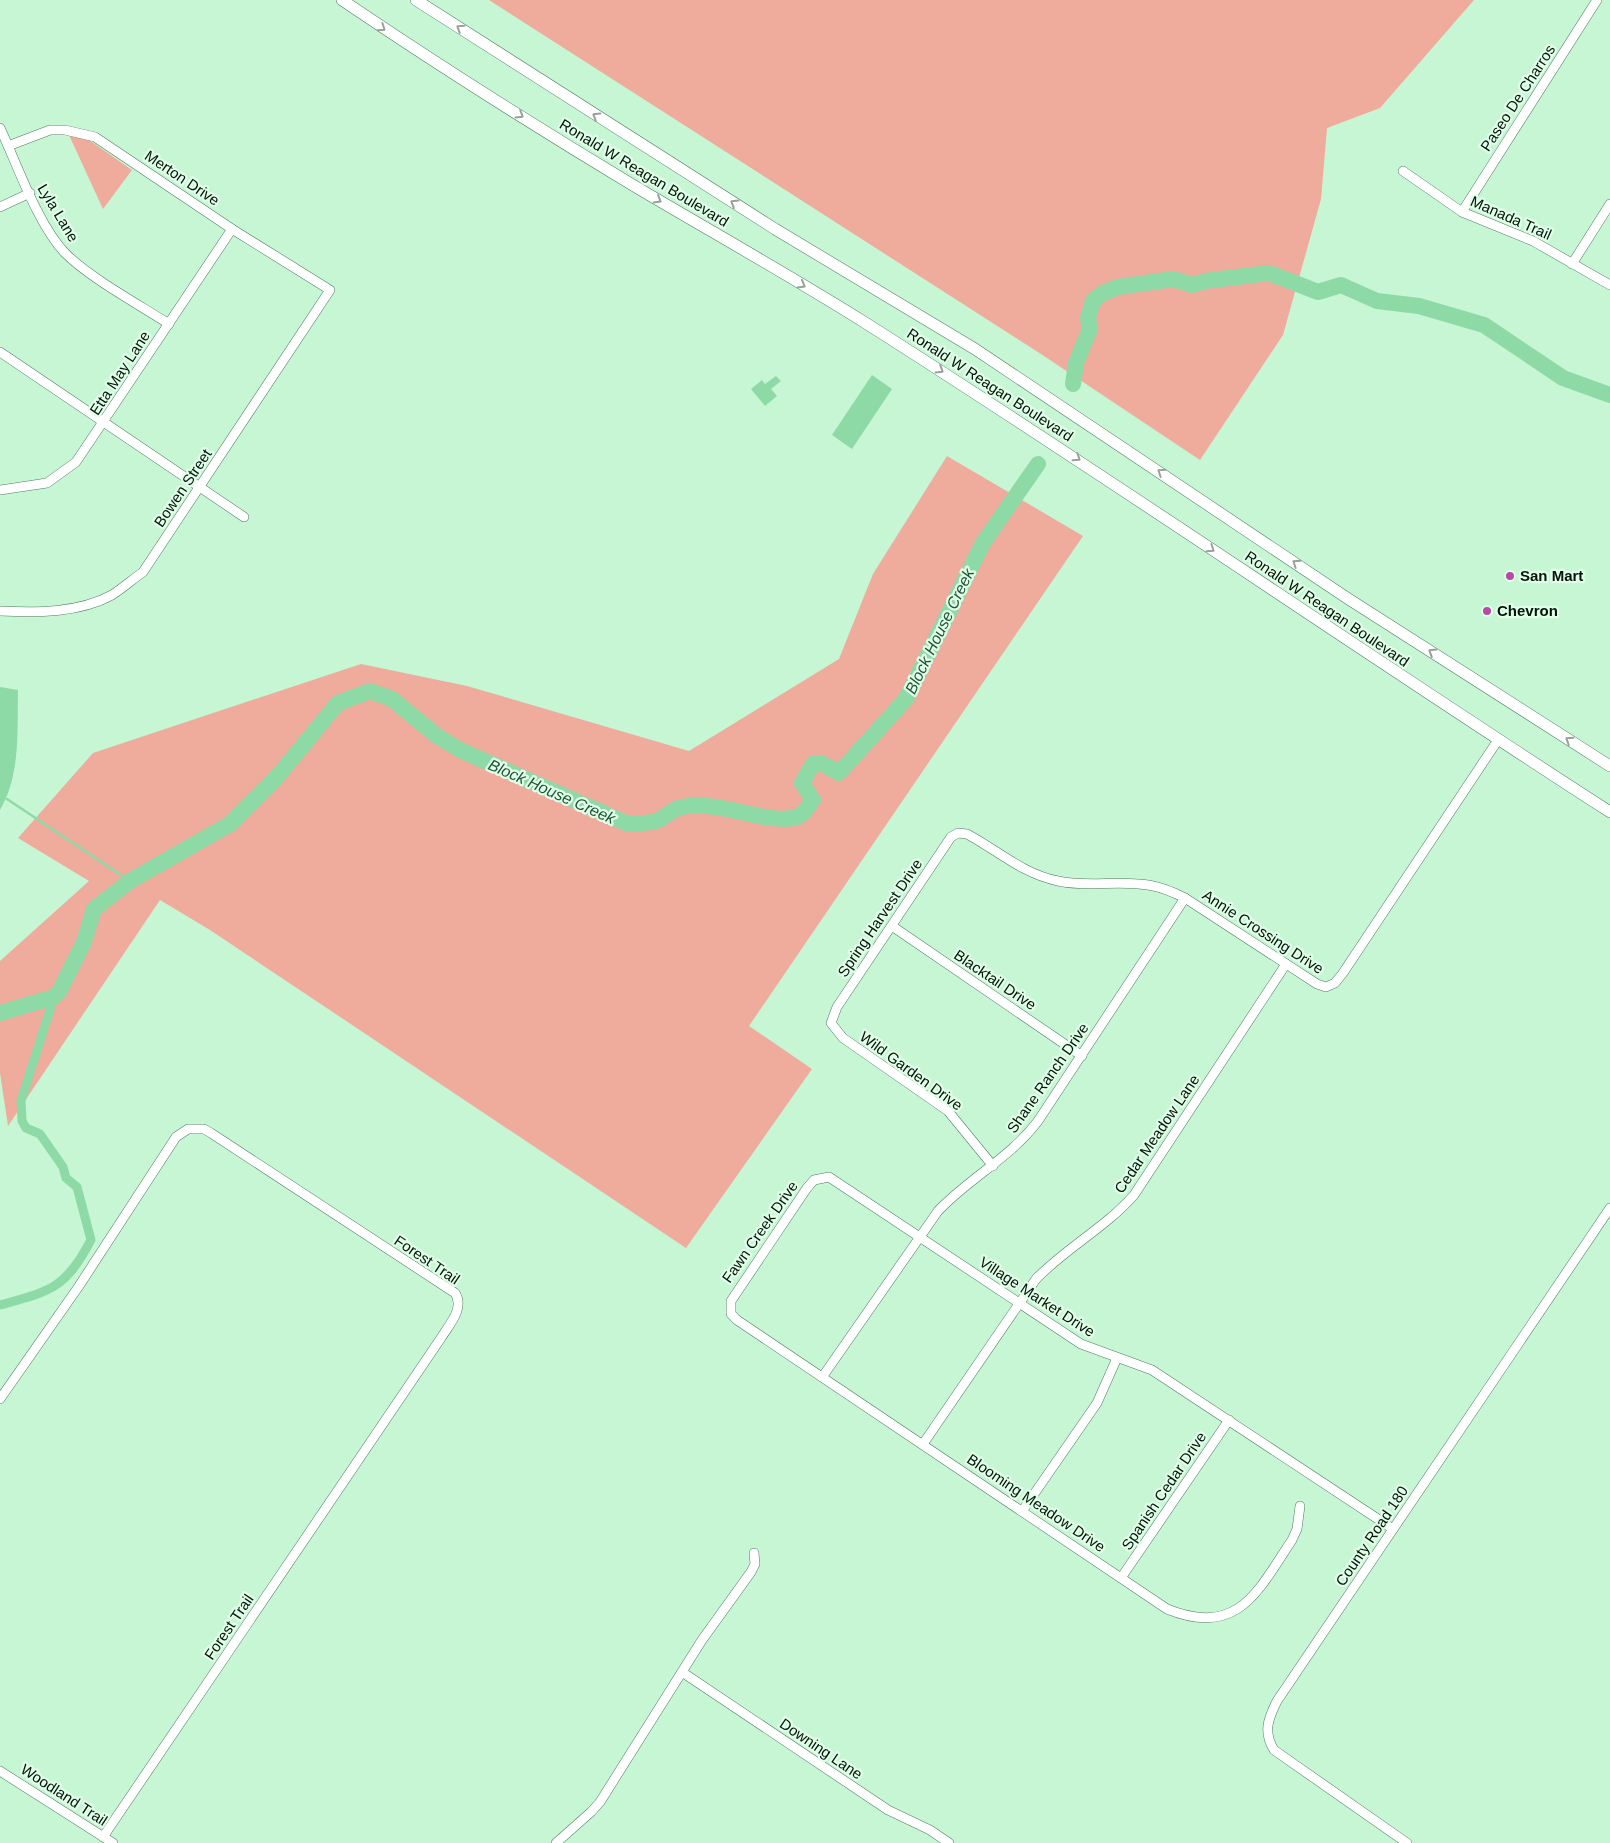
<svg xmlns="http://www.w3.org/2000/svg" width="1610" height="1843" viewBox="0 0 1610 1843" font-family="Arial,sans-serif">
<rect width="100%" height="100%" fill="#c6f6d4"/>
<g fill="#efab9b">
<polygon points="489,0 1474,0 1380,108 1327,128 1321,199 1283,335 1200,460 1041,354"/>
<polygon points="69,135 89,140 132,170 103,209"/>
<polygon points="947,456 1083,536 749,1026 812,1069 686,1248 210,930 160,900 8,1126 0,1073 0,961 89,881 18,838 93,753 361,664 467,686 689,751 839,659 873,574"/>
</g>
<g fill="#8edaa6">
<polygon points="872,375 892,389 852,449 832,435"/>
<polygon points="776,376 781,381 771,389 777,396 765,406 751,389 762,380 765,384"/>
<path d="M 0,687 L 18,690 C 17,730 21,774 0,810 Z"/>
</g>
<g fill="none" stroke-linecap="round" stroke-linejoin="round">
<polyline stroke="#8edaa6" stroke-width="2.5" points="7,799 130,881"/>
<path stroke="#8edaa6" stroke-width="9" d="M 0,1305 C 51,1291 65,1289 91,1240 L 77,1187 L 66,1178 L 63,1167 L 40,1134 L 26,1128 L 22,1121 L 21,1101 L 54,997"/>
<g stroke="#8edaa6" stroke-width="16">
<polyline points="1073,384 1076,363 1090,329 1088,318 1093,301 1103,293 1118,287 1173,279 1193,285 1205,281 1269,273 1318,292 1341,285 1377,301 1419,306 1484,325 1563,378 1610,395"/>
<path d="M 0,1013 L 54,997 L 59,992 L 84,942 L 94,909 L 130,881 L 230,824 L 277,777 L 338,703 L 370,691 L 392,699 L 437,736 L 460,750 L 628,824 C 637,823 650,824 659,820 C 666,816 674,808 682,807 C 718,799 768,826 797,817 C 805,814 808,806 813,800 L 802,783 L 813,764 L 823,764 L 839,773 L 906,699 L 983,543 L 1038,464"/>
</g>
<defs>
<g id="minor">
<path d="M 0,128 C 17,164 38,225 65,253 C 90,278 138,304 169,324"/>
<polyline points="1403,171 1462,212 1533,241 1610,285"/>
<polyline points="0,207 30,193"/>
<polyline points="1462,212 1597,0"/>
<polyline points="1572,264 1610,204"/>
<polyline points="0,352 244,517"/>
<polyline points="0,490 47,483 76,462 232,229"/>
<path d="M 0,611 C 36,613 79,613 112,595 C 123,588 133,579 143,572 L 330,290 L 232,229 L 95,137 L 65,130 L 50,130 L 8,146"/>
<polyline points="892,926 1082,1056"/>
<path d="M 993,1166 L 948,1111 L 843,1038 L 831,1023 L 837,1007 L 951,837 L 958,833 L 967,834 C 997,850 1023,874 1058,881 C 1089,888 1122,879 1153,886 C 1164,888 1175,893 1185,898 L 1317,984 L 1326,987 L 1335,983 L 1343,973 L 1498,740"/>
<path d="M 823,1376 L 938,1211 C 969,1178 1010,1158 1038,1121 L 1185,898"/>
<path d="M 0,1399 L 79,1286 L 176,1137 L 188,1129 L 204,1129 L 211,1133 L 455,1293 C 465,1308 449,1325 441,1338 L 103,1837"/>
<path d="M 923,1444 L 1036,1279 C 1066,1248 1106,1227 1134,1195 L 1286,964"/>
<path d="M 1300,1506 L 1297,1529 L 1292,1540 C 1258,1591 1238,1638 1167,1609 L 737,1320 L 731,1314 L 731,1301 L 807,1188 L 814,1180 L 829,1177 L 1081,1344 L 1152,1370 L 1393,1529"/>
<polyline points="1023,1510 1097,1403 1117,1358"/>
<polyline points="1121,1578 1229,1420"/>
<polyline points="682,1672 888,1810 930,1830 949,1843"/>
<polyline points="0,1771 113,1843"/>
<polyline points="556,1843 591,1812 600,1802 702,1640 751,1572 755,1564 754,1553"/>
<path d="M 1407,1843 L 1274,1750 C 1263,1732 1268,1719 1277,1701 L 1610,1208"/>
</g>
<g id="major">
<path d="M 342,0 C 438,65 536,127 636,187 C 712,232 789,275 864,322 C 1115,481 1360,651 1610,812"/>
<polyline points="416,0 775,229 975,349 1347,598 1610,766"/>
</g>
</defs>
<use href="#minor" stroke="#517d5f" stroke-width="10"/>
<use href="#major" stroke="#517d5f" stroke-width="12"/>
<use href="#minor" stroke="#fff" stroke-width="9"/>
<use href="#major" stroke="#fff" stroke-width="11"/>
</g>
<defs><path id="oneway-chevron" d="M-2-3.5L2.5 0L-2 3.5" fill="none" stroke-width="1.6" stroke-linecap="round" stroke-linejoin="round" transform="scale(1.25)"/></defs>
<g stroke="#9aa19c">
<use href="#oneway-chevron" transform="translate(382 28) rotate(34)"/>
<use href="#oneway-chevron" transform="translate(460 28) rotate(-147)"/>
<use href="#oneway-chevron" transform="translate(520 115) rotate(32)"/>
<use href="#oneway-chevron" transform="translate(596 116) rotate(-148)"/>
<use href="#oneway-chevron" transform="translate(658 200) rotate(30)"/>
<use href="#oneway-chevron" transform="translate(734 203) rotate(-148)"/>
<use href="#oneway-chevron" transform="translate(802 285) rotate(30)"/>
<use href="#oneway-chevron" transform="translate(940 370) rotate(32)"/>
<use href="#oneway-chevron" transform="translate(1077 458) rotate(33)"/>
<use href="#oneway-chevron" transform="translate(1161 472) rotate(-146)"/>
<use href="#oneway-chevron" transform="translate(1211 549) rotate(34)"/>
<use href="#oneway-chevron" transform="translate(1296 563) rotate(-146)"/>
<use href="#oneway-chevron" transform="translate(1432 652) rotate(-148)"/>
<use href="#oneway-chevron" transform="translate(1569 740) rotate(-147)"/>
</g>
<g fill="#b84aa7" stroke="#e1fee9" stroke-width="2">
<circle cx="1510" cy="576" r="5"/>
<circle cx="1487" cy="611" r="5"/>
</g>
<g text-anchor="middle" stroke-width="4.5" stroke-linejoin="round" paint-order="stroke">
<g font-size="15" fill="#031408" stroke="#e1fee9">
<text transform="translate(1518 98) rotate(-57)" y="5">Paseo De Charros</text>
<text transform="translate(644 173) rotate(31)" y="5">Ronald W Reagan Boulevard</text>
<text transform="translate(182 178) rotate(34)" y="5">Merton Drive</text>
<text transform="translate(58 213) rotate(59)" y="5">Lyla Lane</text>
<text transform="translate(1511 218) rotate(24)" y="5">Manada Trail</text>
<text transform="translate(120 373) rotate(-57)" y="5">Etta May Lane</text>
<text transform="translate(990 385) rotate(33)" y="5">Ronald W Reagan Boulevard</text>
<text transform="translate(183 488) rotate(-56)" y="5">Bowen Street</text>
<text transform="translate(1327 609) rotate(34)" y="5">Ronald W Reagan Boulevard</text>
<text transform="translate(880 918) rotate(-56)" y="5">Spring Harvest Drive</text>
<text transform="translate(1263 932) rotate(33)" y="5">Annie Crossing Drive</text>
<text transform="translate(995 980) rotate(34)" y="5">Blacktail Drive</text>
<text transform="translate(911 1071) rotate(36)" y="5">Wild Garden Drive</text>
<text transform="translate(1048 1078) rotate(-55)" y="5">Shane Ranch Drive</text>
<text transform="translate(1157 1134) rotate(-56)" y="5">Cedar Meadow Lane</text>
<text transform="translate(760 1232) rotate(-55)" y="5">Fawn Creek Drive</text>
<text transform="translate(427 1260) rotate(34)" y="5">Forest Trail</text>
<text transform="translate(1037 1297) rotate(33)" y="5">Village Market Drive</text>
<text transform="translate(1164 1491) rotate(-56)" y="5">Spanish Cedar Drive</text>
<text transform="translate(1036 1503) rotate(34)" y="5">Blooming Meadow Drive</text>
<text transform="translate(1372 1536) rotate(-56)" y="5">County Road 180</text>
<text transform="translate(229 1627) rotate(-56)" y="5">Forest Trail</text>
<text transform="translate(821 1749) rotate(34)" y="5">Downing Lane</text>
<text transform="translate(64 1795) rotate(33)" y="5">Woodland Trail</text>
</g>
<g font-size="15" font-weight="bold" fill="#031408" stroke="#e1fee9" text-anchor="start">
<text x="1520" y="581">San Mart</text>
<text x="1497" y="616">Chevron</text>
</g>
<g font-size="16" font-style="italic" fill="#1f5635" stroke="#e1fee9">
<text transform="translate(939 631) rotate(-64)" y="6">Block House Creek</text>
<text transform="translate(552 791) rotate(24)" y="6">Block House Creek</text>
</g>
</g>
</svg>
